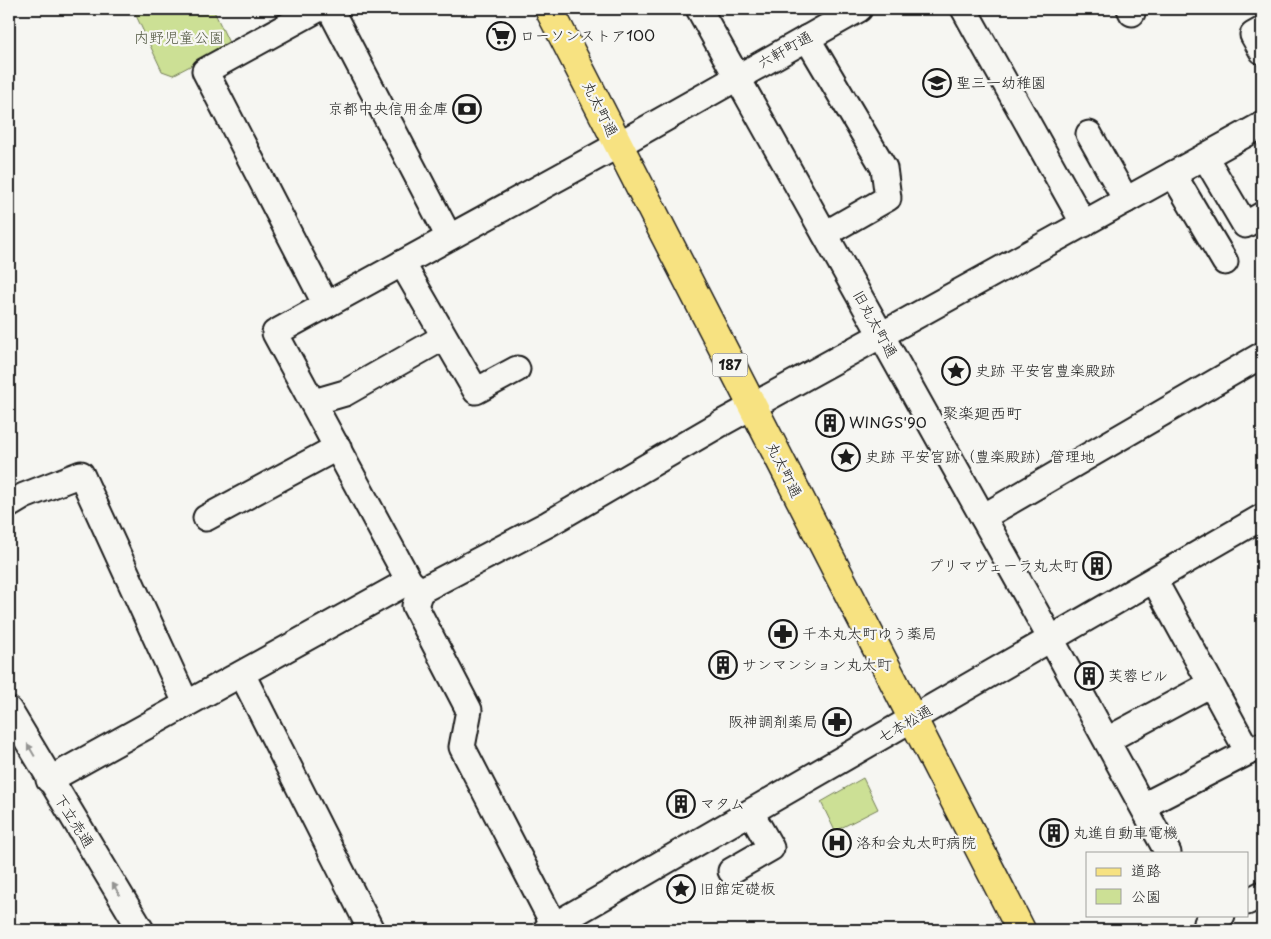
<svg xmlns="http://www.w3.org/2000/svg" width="1271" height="939" viewBox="0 0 1271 939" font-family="'Playpen Sans','Klee One',sans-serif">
<rect width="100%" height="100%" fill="#f6f6f2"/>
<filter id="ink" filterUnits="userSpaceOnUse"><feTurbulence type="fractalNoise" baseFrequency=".02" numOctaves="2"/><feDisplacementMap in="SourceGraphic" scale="10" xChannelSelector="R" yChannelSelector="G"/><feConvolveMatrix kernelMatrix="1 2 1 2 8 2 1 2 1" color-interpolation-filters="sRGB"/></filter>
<g filter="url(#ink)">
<g fill="#cce095" stroke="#747e58">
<polygon points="133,9 213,9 230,45 173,75 162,71"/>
<polygon points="863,778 878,809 835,831 821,802"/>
</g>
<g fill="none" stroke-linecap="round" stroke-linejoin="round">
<defs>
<g id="minor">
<polyline points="318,9 205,71 326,305"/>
<polyline points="330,9 449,237"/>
<polyline points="699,9 1051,639 1168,853"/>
<polyline points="859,9 618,145 275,333 409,581 420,591 548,524 720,424 1262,125"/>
<polyline points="964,9 1084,224"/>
<polyline points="1130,9 1132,13"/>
<polyline points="1262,30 1253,35 1262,51"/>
<polyline points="807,38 884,168 888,198 825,234"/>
<polyline points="1089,134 1126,200"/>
<polyline points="1205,157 1245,225 1262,215"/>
<polyline points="1173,174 1225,262"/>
<polyline points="402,263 476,391 517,369"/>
<polyline points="314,402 345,393 444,337"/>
<polyline points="9,505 24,496 81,474 186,703"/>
<polyline points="983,517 1262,355"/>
<polyline points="206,518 338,447"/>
<polyline points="1154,580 1211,684"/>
<polyline points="420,591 415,606 469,710 462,747 554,925"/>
<polyline points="242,674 371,930"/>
<polyline points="9,710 141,930"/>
<polyline points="1107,740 1211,684 1248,752"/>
<polyline points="49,780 409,581"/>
<polyline points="1143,806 1262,745"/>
<polyline points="731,871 771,848 751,813"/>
<polyline points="1247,902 1262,894"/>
<polyline points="1207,923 1222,915"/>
<polyline points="546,930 1262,517"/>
</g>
<polyline id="major" points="549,9 1021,930"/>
</defs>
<use href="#minor" stroke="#1c1c1c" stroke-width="29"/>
<use href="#major" stroke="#1c1c1c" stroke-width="31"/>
<use href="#minor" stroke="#f6f6f2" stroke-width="25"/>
<use href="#major" stroke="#f7e281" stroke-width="28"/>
</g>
<defs><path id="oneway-solid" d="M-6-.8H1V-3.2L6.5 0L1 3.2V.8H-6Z" transform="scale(1.25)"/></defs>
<g fill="#949492">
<use href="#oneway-solid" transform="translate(31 750) rotate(-120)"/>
<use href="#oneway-solid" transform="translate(116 889) rotate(-121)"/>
</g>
</g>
<defs>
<symbol id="supermarket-ring" viewBox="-11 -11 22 22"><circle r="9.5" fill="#f6f6f2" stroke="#1c1c1c" stroke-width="1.5"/><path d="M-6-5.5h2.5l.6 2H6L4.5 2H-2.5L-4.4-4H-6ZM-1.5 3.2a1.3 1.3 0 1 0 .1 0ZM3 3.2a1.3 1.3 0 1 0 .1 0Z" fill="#1c1c1c"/></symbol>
<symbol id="school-ring" viewBox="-11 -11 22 22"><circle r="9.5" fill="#f6f6f2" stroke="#1c1c1c" stroke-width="1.5"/><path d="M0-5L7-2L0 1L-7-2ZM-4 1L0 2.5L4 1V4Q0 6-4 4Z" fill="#1c1c1c"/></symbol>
<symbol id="bank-ring" viewBox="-11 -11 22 22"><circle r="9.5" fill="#f6f6f2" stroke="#1c1c1c" stroke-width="1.5"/><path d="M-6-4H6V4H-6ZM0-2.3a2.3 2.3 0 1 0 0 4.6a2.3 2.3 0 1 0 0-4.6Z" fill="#1c1c1c"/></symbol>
<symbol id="sight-ring" viewBox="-11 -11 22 22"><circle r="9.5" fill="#f6f6f2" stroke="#1c1c1c" stroke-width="1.5"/><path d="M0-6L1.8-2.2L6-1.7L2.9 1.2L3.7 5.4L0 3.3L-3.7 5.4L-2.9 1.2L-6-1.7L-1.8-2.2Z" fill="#1c1c1c"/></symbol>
<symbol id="building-ring" viewBox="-11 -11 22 22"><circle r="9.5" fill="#f6f6f2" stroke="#1c1c1c" stroke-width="1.5"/><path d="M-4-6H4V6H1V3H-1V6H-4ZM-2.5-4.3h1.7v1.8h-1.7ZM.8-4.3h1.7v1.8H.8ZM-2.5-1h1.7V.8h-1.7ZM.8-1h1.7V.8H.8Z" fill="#1c1c1c"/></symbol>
<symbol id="pharmacy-ring" viewBox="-11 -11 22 22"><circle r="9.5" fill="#f6f6f2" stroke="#1c1c1c" stroke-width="1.5"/><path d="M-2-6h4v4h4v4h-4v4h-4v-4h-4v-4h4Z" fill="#1c1c1c"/></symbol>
<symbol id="hospital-ring" viewBox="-11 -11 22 22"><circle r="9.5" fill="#f6f6f2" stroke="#1c1c1c" stroke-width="1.5"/><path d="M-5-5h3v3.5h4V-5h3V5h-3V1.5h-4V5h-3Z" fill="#1c1c1c"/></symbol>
</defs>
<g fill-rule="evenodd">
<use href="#supermarket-ring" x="485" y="20" width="32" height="32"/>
<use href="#school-ring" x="921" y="67" width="32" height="32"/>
<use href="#bank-ring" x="451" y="93" width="32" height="32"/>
<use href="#sight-ring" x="940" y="355" width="32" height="32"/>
<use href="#building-ring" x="814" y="407" width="32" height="32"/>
<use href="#sight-ring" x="830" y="441" width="32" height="32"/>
<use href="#building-ring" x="1081" y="550" width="32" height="32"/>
<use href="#pharmacy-ring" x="767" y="618" width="32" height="32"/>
<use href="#building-ring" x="707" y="649" width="32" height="32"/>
<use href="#building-ring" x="1073" y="660" width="32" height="32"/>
<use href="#pharmacy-ring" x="821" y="706" width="32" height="32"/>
<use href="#building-ring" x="665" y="788" width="32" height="32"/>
<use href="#building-ring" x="1038" y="817" width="32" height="32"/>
<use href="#hospital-ring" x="821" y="827" width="32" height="32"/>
<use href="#sight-ring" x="665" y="873" width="32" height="32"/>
</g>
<g text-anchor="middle" stroke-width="4.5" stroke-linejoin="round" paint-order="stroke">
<rect fill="#f6f6f2" stroke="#5d5d5c" stroke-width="1" x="712.5" y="353.5" width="35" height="23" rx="4"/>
<g font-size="14" font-weight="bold" fill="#1c1c1c">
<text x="730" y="370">187</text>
</g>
<g font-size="15" fill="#1c1c1c" stroke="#f6f6f2" text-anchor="start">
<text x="520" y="41">ローソンストア100</text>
<text x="956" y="88">聖三一幼稚園</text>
<text x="448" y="114" text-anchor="end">京都中央信用金庫</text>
<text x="975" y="376">史跡 平安宮豊楽殿跡</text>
<text x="849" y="428">WINGS'90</text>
<text x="865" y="462">史跡 平安宮跡（豊楽殿跡）管理地</text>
<text x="1078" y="571" text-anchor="end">プリマヴェーラ丸太町</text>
<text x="802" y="639">千本丸太町ゆう薬局</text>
<text x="742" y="670">サンマンション丸太町</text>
<text x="1108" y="681">芙蓉ビル</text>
<text x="818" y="727" text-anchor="end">阪神調剤薬局</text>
<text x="700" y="809">マタム</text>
<text x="1073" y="838">丸進自動車電機</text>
<text x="856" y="848">洛和会丸太町病院</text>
<text x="700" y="894">旧館定礎板</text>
</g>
<g font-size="15" fill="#515740" stroke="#f6f6f2">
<text x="179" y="43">内野児童公園</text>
</g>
<g font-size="15" fill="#1c1c1c" stroke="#f6f6f2">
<text transform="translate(785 50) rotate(-29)" y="5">六軒町通</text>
<text transform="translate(600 109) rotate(63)" y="5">丸太町通</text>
<text transform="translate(875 324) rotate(61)" y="5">旧丸太町通</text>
<text transform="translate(784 470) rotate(63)" y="5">丸太町通</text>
<text transform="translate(905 724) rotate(-30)" y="5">七本松通</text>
<text transform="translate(74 821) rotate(58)" y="5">下立売通</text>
</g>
<g font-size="16" fill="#1c1c1c" stroke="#f6f6f2">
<text x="982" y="419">聚楽廻西町</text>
</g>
</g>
<rect width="1271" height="939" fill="none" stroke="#f6f6f2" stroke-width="30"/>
<rect x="15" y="15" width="1241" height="909" fill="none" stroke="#1c1c1c" stroke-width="2" filter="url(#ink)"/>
<rect x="1086" y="852" width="162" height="65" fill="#f6f6f2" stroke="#9f9f9c"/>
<rect x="1096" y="868" width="25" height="8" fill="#f7e281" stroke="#9f9f9c"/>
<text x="1131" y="876" font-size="15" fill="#1c1c1c">道路</text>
<rect x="1096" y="889" width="25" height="15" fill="#cce095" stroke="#9f9f9c"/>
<text x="1131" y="902" font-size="15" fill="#1c1c1c">公園</text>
</svg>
